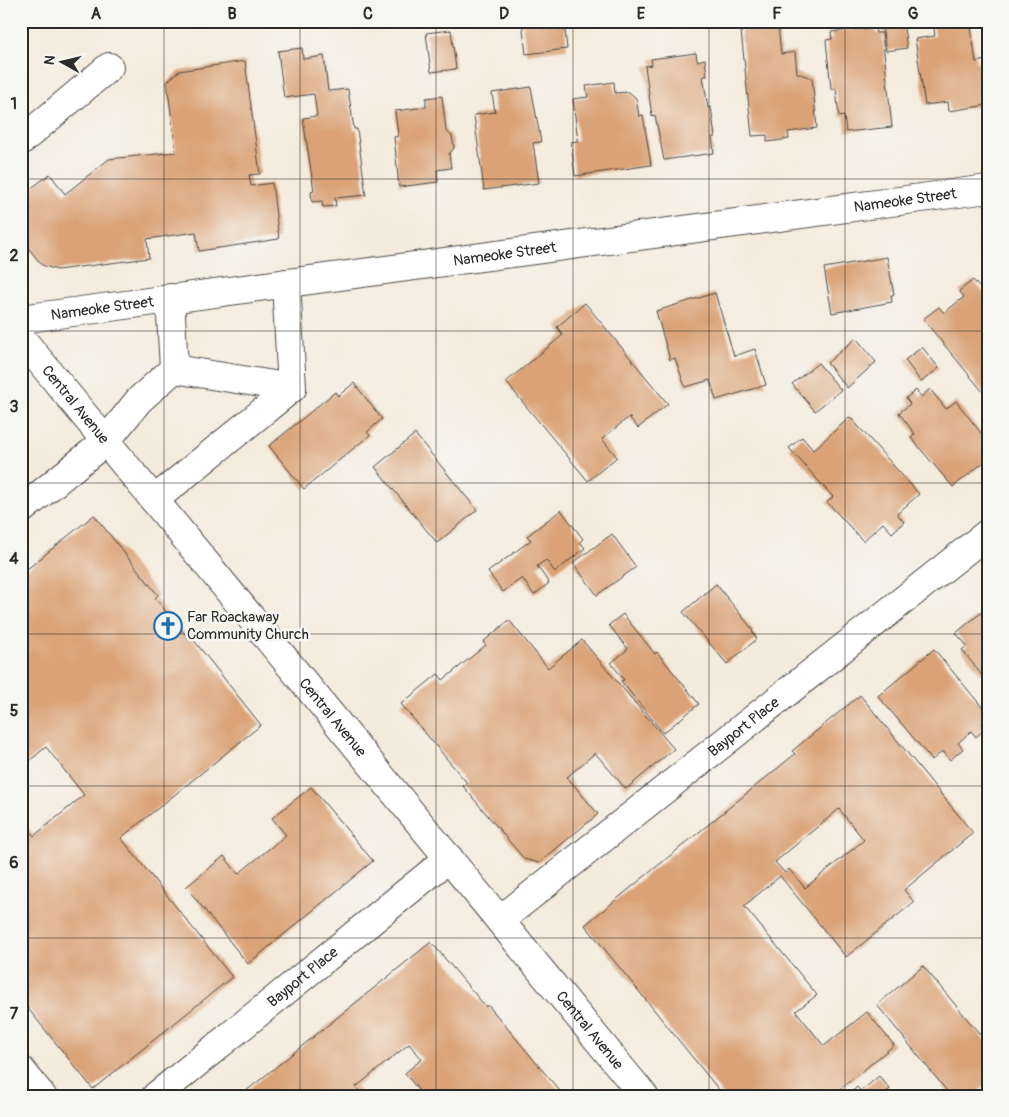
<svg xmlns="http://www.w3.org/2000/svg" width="1009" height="1117" viewBox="0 0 1009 1117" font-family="Pangolin,sans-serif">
<rect width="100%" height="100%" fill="#f6f6f2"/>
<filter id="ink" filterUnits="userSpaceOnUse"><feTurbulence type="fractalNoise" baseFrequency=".02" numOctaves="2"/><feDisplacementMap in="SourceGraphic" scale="10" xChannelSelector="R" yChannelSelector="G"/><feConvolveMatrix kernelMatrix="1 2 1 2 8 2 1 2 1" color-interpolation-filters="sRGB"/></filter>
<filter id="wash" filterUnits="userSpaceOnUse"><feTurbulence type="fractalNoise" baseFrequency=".0096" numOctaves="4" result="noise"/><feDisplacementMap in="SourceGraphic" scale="20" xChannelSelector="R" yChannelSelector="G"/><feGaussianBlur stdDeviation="1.12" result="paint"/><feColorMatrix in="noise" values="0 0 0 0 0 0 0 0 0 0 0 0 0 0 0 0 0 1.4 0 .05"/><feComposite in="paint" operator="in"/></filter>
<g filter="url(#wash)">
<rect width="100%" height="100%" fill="#f4ebdc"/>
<g id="blocks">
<g fill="#daa276" fill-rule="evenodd">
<polygon points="411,21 443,21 443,22 412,26"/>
<polygon points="522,21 564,21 567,49 526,54"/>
<polygon points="701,21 721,21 721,23 702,26"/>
<polygon points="881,21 903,21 907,48 886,51"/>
<polygon points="933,21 970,21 976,62 986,60 988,105 949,111 948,102 925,105 915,39 935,36"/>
<polygon points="778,26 781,54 795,52 797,73 812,78 817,128 788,132 789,139 767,142 767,135 752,136 741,31"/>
<polygon points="875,27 876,33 882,33 892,127 846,132 844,116 839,117 836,89 831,89 826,40 832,39 831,32"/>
<polygon points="451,30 456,69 431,72 426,33"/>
<polygon points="302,48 303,59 324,56 328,91 348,89 354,129 357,129 366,195 335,198 336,206 323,207 322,201 312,202 311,192 314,191 303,118 317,116 314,94 284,98 278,51"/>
<polygon points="696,53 697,61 705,59 707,76 703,76 708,108 711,107 715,137 712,137 714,153 664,160 655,115 652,116 645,66 652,65 651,59"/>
<polygon points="245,61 260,174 249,175 251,186 272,183 279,239 199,251 196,232 147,239 149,258 57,270 42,265 21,239 21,196 50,174 65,194 109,159 176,152 167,82 179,71"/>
<polygon points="614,82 615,93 629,92 636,98 639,116 643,115 651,165 575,176 571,142 578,141 573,99 588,97 586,86"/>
<polygon points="531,87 541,142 533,143 539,183 484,190 474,115 495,112 492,93"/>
<polygon points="442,96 446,131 452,136 454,148 449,154 451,168 437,170 438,182 399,187 394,137 398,136 395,111 426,107 426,98"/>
<polygon points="887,257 894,295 891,295 892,302 832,313 824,268"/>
<polygon points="973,280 988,297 988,398 923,319 939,307 944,313 964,297 959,291"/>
<polygon points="715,293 734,356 755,349 766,385 716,400 710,380 685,387 675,358 670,360 656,311"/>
<polygon points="585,303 668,404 638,428 629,417 602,439 617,457 588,481 506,382 563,335 557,327"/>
<polygon points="856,338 876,362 847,388 827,363"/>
<polygon points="922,347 939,368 921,382 905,360"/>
<polygon points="818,363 841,390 815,411 792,384"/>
<polygon points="354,383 382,419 367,432 370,435 304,489 269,446 335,392 338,396"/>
<polygon points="930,389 946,409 956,401 988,442 988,459 953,487 911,438 915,434 899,413 910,404 906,398 916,390 921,397"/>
<polygon points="850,417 919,494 897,514 904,522 892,533 883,523 863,541 827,502 833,497 789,448 802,437 813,450"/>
<polygon points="415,434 477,510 437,543 375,467"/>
<polygon points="561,510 583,539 580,542 585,548 555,572 546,560 537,566 549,583 534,595 522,578 503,592 488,572 531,540 527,536"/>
<polygon points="94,515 158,595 155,598 190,640 192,638 261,725 121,838 232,977 93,1089 21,1000 21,820 34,836 84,795 46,747 21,768 21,574"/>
<polygon points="612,534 636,567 597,595 573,563"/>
<polygon points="716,584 753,630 752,631 757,639 727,664 683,612"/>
<polygon points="988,607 988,683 962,650 967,646 956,633"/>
<polygon points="623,614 655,654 657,652 699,704 663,733 621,681 624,680 611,663 628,649 609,625"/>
<polygon points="509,620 548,668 582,640 674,749 626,789 595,753 567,777 598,814 539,863 524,859 463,786 467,783 401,704 438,674 443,680 486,645 483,642"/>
<polygon points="934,649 988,714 988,719 982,724 986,728 976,737 971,731 958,743 963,749 950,760 943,751 932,760 878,696"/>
<path d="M 860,695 L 973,833 L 904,890 L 914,902 L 846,957 L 780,876 L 744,906 L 817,995 L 796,1011 L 824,1046 L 867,1012 L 894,1045 L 832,1096 L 724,1096 L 585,925 L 795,754 L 792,751 ZM 839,809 L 864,840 L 805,888 L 789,869 L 785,873 L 775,862 Z"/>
<polygon points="311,787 373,861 248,964 186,887 224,856 238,874 286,835 272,818"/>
<polygon points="431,942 486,1007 488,1005 564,1096 423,1096 405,1073 422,1059 409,1044 356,1087 363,1096 240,1096"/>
<polygon points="923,966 988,1044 988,1084 973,1096 951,1096 877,1005"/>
<polygon points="879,1076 890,1089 882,1096 847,1096 857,1087 861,1091"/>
</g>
</g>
</g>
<g filter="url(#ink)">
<use href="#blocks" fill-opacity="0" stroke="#494846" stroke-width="1"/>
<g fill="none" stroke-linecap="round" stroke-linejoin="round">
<defs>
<g id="minor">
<polyline points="21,141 109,67"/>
<path id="s1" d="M 21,319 L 988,189"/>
<path id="s2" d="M 21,338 L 644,1096"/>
<polyline points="174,369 292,388"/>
<polyline points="154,500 292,388 286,283"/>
<polyline points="21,510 106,441 139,400 174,369 170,298"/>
<path id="s3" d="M 500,920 L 988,533"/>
<polyline points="21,1070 42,1096"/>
<path id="s4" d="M 156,1096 L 449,858"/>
</g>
</defs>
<use href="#minor" stroke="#494846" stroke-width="30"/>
<use href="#minor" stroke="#fff" stroke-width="28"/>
</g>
</g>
<path fill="none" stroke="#2b2b2b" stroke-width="1" stroke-opacity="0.55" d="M 164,21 L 164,1096M 300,21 L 300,1096M 436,21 L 436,1096M 573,21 L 573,1096M 709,21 L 709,1096M 845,21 L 845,1096M 21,179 L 988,179M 21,331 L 988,331M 21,483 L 988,483M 21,634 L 988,634M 21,786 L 988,786M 21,938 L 988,938"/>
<defs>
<symbol id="church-ring" viewBox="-11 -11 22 22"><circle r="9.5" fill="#f6f6f2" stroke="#1f6fb2" stroke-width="1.5"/><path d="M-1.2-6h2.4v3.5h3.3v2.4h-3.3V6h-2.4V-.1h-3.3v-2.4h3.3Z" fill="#1f6fb2"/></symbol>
</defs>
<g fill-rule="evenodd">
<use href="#church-ring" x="152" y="610" width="32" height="32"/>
</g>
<g text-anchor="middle" stroke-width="5" stroke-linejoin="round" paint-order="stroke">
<g font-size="15" fill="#2b2b2b" stroke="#f6f6f2">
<text dy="5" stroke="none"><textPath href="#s1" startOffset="892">Nameoke Street</textPath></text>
<text dy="5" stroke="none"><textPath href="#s1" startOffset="488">Nameoke Street</textPath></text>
<text dy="5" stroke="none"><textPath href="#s1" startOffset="82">Nameoke Street</textPath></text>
<text dy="5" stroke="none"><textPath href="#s2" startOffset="86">Central Avenue</textPath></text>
<text dy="5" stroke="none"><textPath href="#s2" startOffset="491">Central Avenue</textPath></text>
<text dy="5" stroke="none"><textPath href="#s3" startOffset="311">Bayport Place</textPath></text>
<text dy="5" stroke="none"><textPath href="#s4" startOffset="189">Bayport Place</textPath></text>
<text dy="5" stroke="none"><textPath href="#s2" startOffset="896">Central Avenue</textPath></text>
</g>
<g font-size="15" fill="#2b2b2b" stroke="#f6f6f2" text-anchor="start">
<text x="187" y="622">Far Roackaway<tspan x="187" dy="17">Community Church</tspan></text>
</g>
</g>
<rect width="1009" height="1117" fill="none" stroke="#f6f6f2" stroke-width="55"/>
<g transform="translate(62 62) rotate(278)" stroke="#f6f6f2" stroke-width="4" paint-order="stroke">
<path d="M0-4L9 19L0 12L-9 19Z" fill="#2b2b2b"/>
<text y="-8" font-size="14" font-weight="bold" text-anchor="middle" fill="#2b2b2b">N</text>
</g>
<rect x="28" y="28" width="954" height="1062" fill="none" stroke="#2b2b2b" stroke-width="2"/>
<g font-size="16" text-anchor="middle" font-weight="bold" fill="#2b2b2b">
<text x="96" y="19">A</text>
<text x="232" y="19">B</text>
<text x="368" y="19">C</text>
<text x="504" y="19">D</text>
<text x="641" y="19">E</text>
<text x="777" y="19">F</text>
<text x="913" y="19">G</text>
<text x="14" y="109">1</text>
<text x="14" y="261">2</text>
<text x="14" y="412">3</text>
<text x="14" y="564">4</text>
<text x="14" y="716">5</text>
<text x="14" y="868">6</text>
<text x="14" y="1019">7</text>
</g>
</svg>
